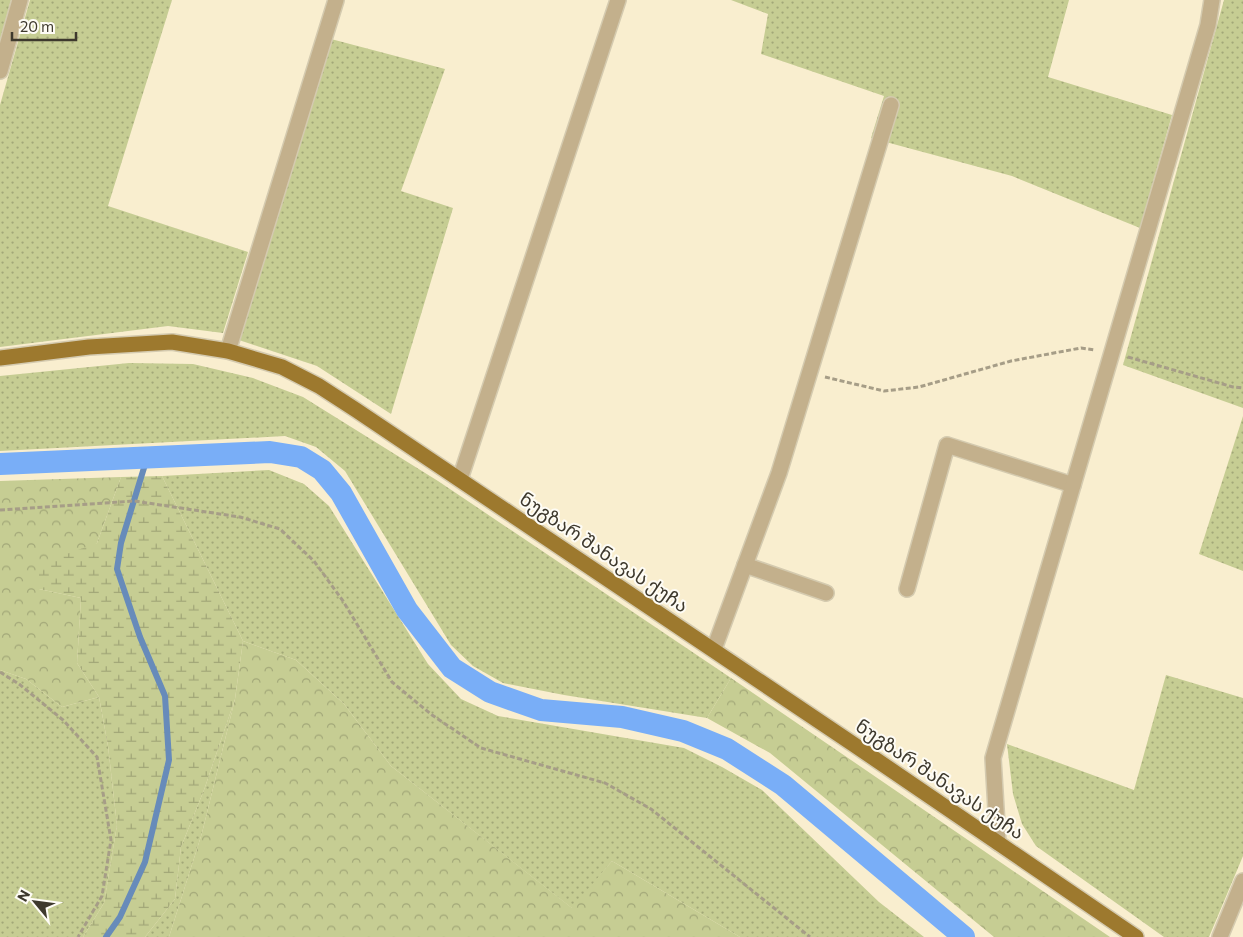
<svg xmlns="http://www.w3.org/2000/svg" width="1243" height="937" viewBox="0 0 1243 937" font-family="Commissioner,'Noto Sans Georgian',sans-serif">
<defs>
<pattern id="grass-dots" width="8" height="8" patternUnits="userSpaceOnUse" patternTransform="scale(1.25)"><rect width="8" height="8" fill="#c6cd93"/><path d="M2 2h.1M6 6h.1" fill="none" stroke="#a2a778" stroke-width="1.8" stroke-linecap="round"/></pattern>
<pattern id="forest-crowns" width="20" height="18" patternUnits="userSpaceOnUse" patternTransform="scale(1.25)"><rect width="20" height="18" fill="#c6cd93"/><path d="M2 6a3 3 0 1 1 6 0M12 15a3 3 0 1 1 6 0" fill="none" stroke="#a2a778"/></pattern>
<pattern id="wetland-marsh" width="20" height="14" patternUnits="userSpaceOnUse" patternTransform="scale(1.25)"><rect width="20" height="14" fill="#c6cd93"/><path d="M1 5h8M5 5V1M11 12h8M15 12V8" fill="none" stroke="#a2a778"/></pattern>
</defs>
<rect width="100%" height="100%" fill="#f9eecf"/>
<g fill="url(#grass-dots)">
<polygon points="0,0 11,0 0,40"/>
<polygon points="30,0 172,0 108,206 248,252 223,333 168,326 0,347 0,105"/>
<polygon points="731,0 1069,0 1048,77 1172,115 1140,228 1012,176 871,138 884,96 761,54 768,14"/>
<polygon points="1224,0 1243,0 1243,408 1123,365"/>
<polygon points="331,39 445,69 401,191 453,208 391,414 317,366 239,340"/>
<polygon points="129,363 193,364 253,378 303,397 438,481 731,678 707,718 564,695 503,683 473,666 451,645 345,471 316,447 285,436 0,451 0,376"/>
<polygon points="1243,416 1243,571 1199,554"/>
<polygon points="269,470 304,484 329,506 428,664 461,699 498,716 684,748 722,767 762,790 879,902 924,937 740,937 612,861 573,909 391,766 344,704 296,660 243,641 162,476"/>
<polygon points="0,670 26,679 62,707 99,697 108,746 117,825 104,903 83,937 0,937"/>
<polygon points="1166,675 1243,698 1243,856 1209,937 1164,937 1036,846 1022,824 1013,794 1007,744 1134,790"/>
<polygon points="235,699 202,833 169,937 145,937 175,899 181,847 204,790"/>
</g>
<g fill="url(#forest-crowns)">
<polygon points="121,477 97,543 39,589 81,598 77,663 99,697 62,707 26,679 0,670 0,481"/>
<polygon points="243,641 296,660 344,704 391,766 572,908 612,861 740,937 169,937 202,833 235,699"/>
<polygon points="731,678 1110,937 994,937 770,753 707,718"/>
</g>
<polygon fill="url(#wetland-marsh)" points="162,476 243,641 235,699 204,790 181,847 175,899 145,937 83,937 104,903 117,825 108,746 99,697 77,663 81,598 39,589 39,564 97,543 121,477"/>
<g fill="none" stroke-linecap="round" stroke-linejoin="round">
<polyline stroke="#678bba" stroke-width="6" points="106,937 120,917 145,862 169,760 165,696 140,637 117,569 121,543 147,458"/>
<polyline stroke="#79aef7" stroke-width="22" points="0,464 270,452 301,457 322,470 341,493 407,610 452,668 490,692 541,710 622,717 683,731 727,749 783,785 964,937"/>
<defs>
<g id="minor">
<polyline points="0,71 20,0"/>
<polyline points="228,351 336,0"/>
<polyline points="460,479 618,0"/>
<polyline points="745,565 826,593"/>
<polyline points="907,589 947,445 1073,485"/>
<polyline points="714,649 779,473 891,105"/>
<polyline points="998,843 993,758 1208,25 1212,0"/>
<polyline points="1220,937 1243,881"/>
</g>
<polyline id="major" points="0,358 89,347 172,342 228,351 282,367 319,386 356,410 853,744 1136,937"/>
</defs>
<use href="#minor" stroke="#d4caaf" stroke-width="18"/>
<use href="#major" stroke="#d4caaf" stroke-width="18"/>
<g stroke="#a69d87" stroke-width="3" stroke-dasharray="5 2.5" stroke-linecap="butt">
<polyline points="1128,357 1233,387 1243,388"/>
<polyline points="825,377 884,391 919,387 1011,361 1081,348 1095,350"/>
<polyline points="0,510 134,501 240,517 280,529 314,561 343,601 392,682 432,715 481,748 605,783 651,809 810,937"/>
<polyline points="0,672 19,684 63,720 97,757 111,840 102,896 78,937"/>
</g>
<use href="#minor" stroke="#c3b08c" stroke-width="15"/>
<use href="#major" stroke="#9d792e" stroke-width="15"/>
</g>
<g text-anchor="middle" stroke-width="4" stroke-linejoin="round" paint-order="stroke">
<g font-size="19" fill="#3e392d" stroke="#fefcf5">
<text transform="translate(604 552) rotate(34)" y="7">ნუგზარ შანავას ქუჩა</text>
<text transform="translate(940 779) rotate(34)" y="7">ნუგზარ შანავას ქუჩა</text>
</g>
</g>
<g transform="translate(35 902) rotate(299)" stroke="#fefcf5" stroke-width="4" paint-order="stroke">
<path d="M0-4L9 19L0 12L-9 19Z" fill="#3e392d"/>
<text y="-8" font-size="14" font-weight="bold" text-anchor="middle" fill="#3e392d">N</text>
</g>
<path d="M12 32v8h64v-8" fill="none" stroke="#3e392d" stroke-width="2.5"/>
<text x="20" y="32" font-size="15" fill="#3e392d" stroke="#fefcf5" stroke-width="4" paint-order="stroke">20 m</text>
</svg>
